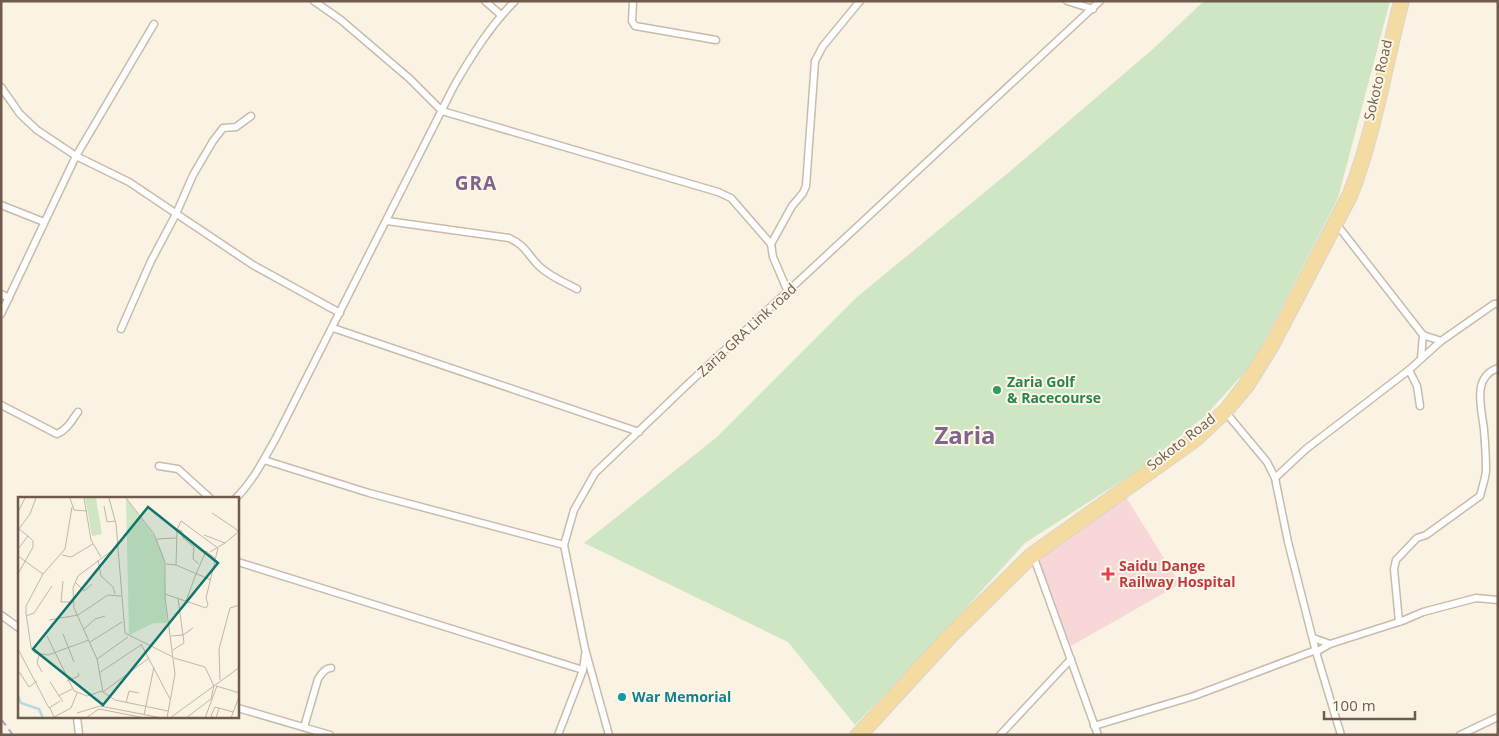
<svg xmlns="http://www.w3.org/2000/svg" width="1499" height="736" viewBox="0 0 1499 736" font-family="'Open Sans',sans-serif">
<rect width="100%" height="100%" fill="#faf3e3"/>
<polygon fill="#f7d7d8" points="1126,497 1180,584 1071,646 1039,564 1040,556"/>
<polygon fill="#cee6c3" points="1204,1 1390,1 1338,198 1253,363 1205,416 1140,469 1025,543 934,643 855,725 788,642 584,543 717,437 857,297 1008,173 1153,49"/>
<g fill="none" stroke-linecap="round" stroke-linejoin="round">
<defs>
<g id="minor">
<polyline points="314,1 341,20 410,79 442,111 718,192 731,198 771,244 773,257 788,292"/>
<polyline points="485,1 501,15"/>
<polyline points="633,1 632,21 635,26 716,40"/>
<polyline points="1067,1 1093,9"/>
<polyline points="1,87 20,114 37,130 76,156 129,182 253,265 340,313"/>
<polyline points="1,205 44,222"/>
<path d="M 387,221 L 509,238 C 527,246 527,255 540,267 C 551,277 564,282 577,289"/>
<polyline points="1338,226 1423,335 1441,341"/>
<polyline points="771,244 792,206 803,193 806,186 815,61 823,46 860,1"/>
<polyline points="1,294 9,298"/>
<polyline points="1,314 76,156 154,24"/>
<polyline points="333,328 639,432"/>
<polyline points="121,329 151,261 176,214 193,175 213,141 223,128 236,127 251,116"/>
<polyline points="1421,358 1423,335"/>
<polyline points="1409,370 1417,386 1420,406"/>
<path d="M 1,405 L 57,434 C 67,430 72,420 78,412"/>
<polyline points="1227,414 1267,462 1275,478 1288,542 1316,652 1341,735"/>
<polyline points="264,460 369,493 564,545"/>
<polyline points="159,466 178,469 210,498"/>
<polyline points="1275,478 1306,449 1409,370 1441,341 1494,304 1498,304"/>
<path d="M 236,498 C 253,481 264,459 276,438 L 454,86 C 472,55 490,26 515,1"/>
<polyline points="1034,558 1098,735"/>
<polyline points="238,562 583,670"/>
<polyline points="1,615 19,628"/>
<path d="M 1399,622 L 1394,569 L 1396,560 L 1417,538 L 1426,535 L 1480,496 C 1482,487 1486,478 1486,469 C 1486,456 1485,442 1484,430 C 1482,409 1471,377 1498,368"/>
<polyline points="1313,638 1330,644"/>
<polyline points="1316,652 1330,644 1402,621 1423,612 1476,598 1498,600"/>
<polyline points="238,708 330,735"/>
<polyline points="77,717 79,735"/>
<polyline points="1094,726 1194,696 1316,650"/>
<path d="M 304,727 L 318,679 C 321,674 325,668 331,668"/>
<polyline points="558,735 583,670 585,655"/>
<polyline points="609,735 585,649 564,545 574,510 595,473 688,384 1100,1"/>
<polyline points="1000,735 1071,659"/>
<polyline points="1460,735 1498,717"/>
</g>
<g id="major">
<path d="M 854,735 L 946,635 L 1029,553 L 1174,450 L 1192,436 L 1223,409 L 1243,383 L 1269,343 L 1347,193 C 1371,133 1382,64 1398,1"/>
<path d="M 864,735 L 951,640 L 1034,558 L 1179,455 L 1197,442 L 1227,414 L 1249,388 L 1274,348 L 1353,197 C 1377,136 1388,65 1405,1"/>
</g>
</defs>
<use href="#minor" stroke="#c9bbaa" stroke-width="9"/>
<use href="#major" stroke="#dad4d0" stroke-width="10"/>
<use href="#minor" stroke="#fff" stroke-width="6"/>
<use href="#major" stroke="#f3dba1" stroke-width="8"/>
<polyline stroke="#b6a3c1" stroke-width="2" stroke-dasharray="8 5" stroke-linecap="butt" points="1,719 13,735"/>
</g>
<circle fill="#2e9e5b" stroke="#fdf7e8" stroke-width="2" cx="997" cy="390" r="5"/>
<path fill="#e0444e" stroke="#fdf7e8" stroke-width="2" d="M1105.5 566.5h5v5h5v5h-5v5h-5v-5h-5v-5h5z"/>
<circle fill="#0f9aa8" stroke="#fdf7e8" stroke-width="2" cx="622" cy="697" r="5"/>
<g text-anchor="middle" stroke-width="4" stroke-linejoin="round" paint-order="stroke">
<g font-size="14" fill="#6f5b4b" stroke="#fdf7e8">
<text transform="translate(1378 80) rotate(-77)" y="5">Sokoto Road</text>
<text transform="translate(747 330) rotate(-43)" y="5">Zaria GRA Link road</text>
<text transform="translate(1181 442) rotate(-38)" y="5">Sokoto Road</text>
</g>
<g font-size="14" font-weight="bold" fill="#27864d" stroke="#fdf7e8" text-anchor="start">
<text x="1007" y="387">Zaria Golf<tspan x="1007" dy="16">&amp; Racecourse</tspan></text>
</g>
<g font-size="14" font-weight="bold" fill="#be3a42" stroke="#fdf7e8" text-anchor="start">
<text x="1119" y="571">Saidu Dange<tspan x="1119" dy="16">Railway Hospital</tspan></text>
</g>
<g font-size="14" font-weight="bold" fill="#0d838f" stroke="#fdf7e8" text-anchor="start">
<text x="632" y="702">War Memorial</text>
</g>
<g font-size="19" font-weight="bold" letter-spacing="1" fill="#81648c" stroke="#fdf7e8">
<text x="476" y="190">GRA</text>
</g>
<g font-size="24" font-weight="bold" fill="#81648c" stroke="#fdf7e8">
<text x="965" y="444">Zaria</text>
</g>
</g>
<g transform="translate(18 497)">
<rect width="221" height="221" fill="#faf3e3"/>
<path d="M 67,1 L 78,1 L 84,37 L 74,39 ZM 108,1 L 137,40 L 146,61 L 149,126 L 136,126 L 111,138 Z" fill="#cee6c3"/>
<path fill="none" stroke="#b9d8e1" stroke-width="2.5" d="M 0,199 L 3,206 L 21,212 L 25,221"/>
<path fill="none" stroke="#c2b6a6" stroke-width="1" d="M 52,1 L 56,13 L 69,14M 66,1 L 73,43 L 83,60M 91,1 L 98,27 L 107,136 L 155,160M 108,1 L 136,37 L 147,65 L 147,100 L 157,177 L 149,221M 86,9 L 89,25 L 97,24M 54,10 L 47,52 L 25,77 L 8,109 L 8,116 L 13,150 L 17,156 L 30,158 L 71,143M 0,15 L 7,1M 194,16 L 218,32 L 222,38M 159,32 L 164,34 L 165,41 L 176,50 L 175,62 L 181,67M 0,33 L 12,17 L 18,1M 186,38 L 207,46 L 219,36M 139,42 L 158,41M 100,49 L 60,79 L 55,91 L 56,111 L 79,162 L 85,195 L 97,203 L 150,214M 0,52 L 10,39 L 1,32M 192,55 L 207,46M 44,58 L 53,60 L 75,47M 0,59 L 25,77M 80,63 L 83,79 L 95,90 L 97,97M 148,67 L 158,68 L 193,83M 158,68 L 159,33 L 163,24M 0,77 L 15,50 L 15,44 L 10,39M 178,77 L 188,54 L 198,62M 45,84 L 43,105 L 55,105M 57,85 L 66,94 L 74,87M 147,97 L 188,111 L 190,108 L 188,101 L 200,51 L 163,24M 168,104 L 178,77M 8,119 L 16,116 L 34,89M 31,123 L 60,118 L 90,98 L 103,99M 66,132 L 77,122 L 87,119M 45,137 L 56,165M 29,139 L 56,194 L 69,199 L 84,194M 153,139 L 165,138 L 175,131M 72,145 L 104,125M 123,147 L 152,202M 0,152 L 31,211 L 42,204M 155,153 L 166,146 L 160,101M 21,158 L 19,166 L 24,175M 156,161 L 187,170 L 196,189M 79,162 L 110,140M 0,173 L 11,190 L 19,184M 81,176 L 123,148M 202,183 L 201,152 L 212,111 L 222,108M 49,184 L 61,179 L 60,176M 32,185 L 45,205M 198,189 L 222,196M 85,195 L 131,161M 40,199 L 54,192M 108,206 L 111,194 L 121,196M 32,211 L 36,220 L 53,211 L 59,196M 59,216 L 82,209 L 144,221M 126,218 L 136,170M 68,221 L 81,212 L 127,221M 152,221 L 222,170M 168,221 L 193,202 L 196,188M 187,221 L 199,189M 196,221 L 193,219 L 197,210 L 201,211M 198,221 L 201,211 L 215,215M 213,221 L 221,200"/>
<path fill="#0f766e" fill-opacity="0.15" stroke="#0f766e" stroke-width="2.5" d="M 130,10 L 200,66 L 85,208 L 15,152 Z"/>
<rect width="221" height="221" fill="none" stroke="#6f5b4b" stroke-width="2.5"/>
</g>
<rect width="1499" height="736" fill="none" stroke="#6f5b4b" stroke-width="5"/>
<path d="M1324 711v8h91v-8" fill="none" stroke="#6f5b4b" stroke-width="2.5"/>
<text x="1332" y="711" font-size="15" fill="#6f5b4b" stroke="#fdf7e8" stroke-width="4" paint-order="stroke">100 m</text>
</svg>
